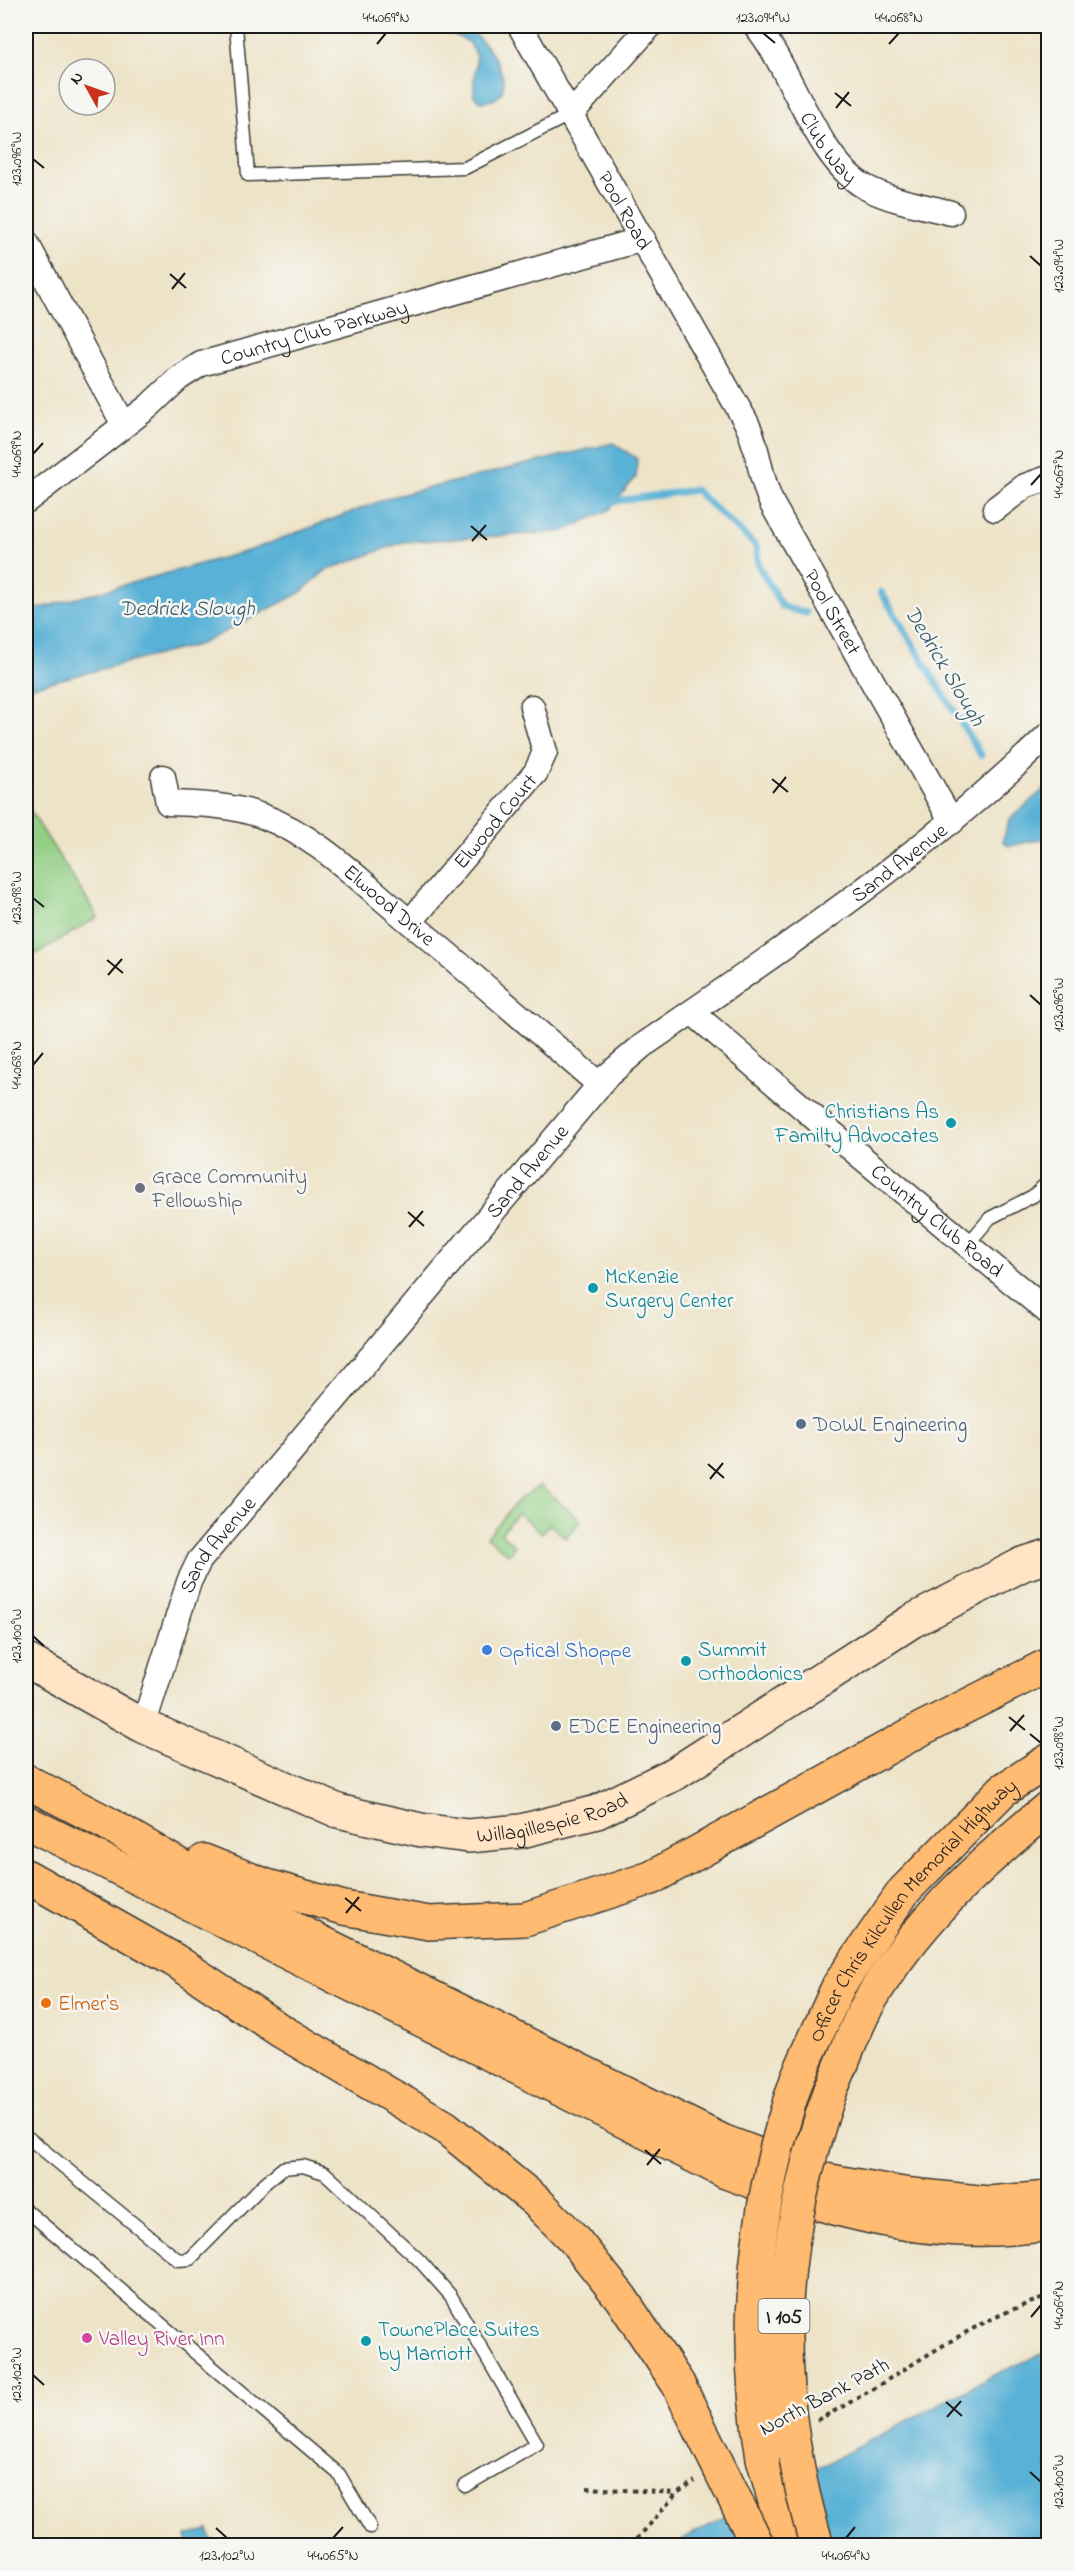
<svg xmlns="http://www.w3.org/2000/svg" width="1074" height="2571" viewBox="0 0 1074 2571" font-family="'Indie Flower',sans-serif">
<rect width="100%" height="100%" fill="#f6f6f2"/>
<filter id="ink" filterUnits="userSpaceOnUse"><feTurbulence type="fractalNoise" baseFrequency=".0167" numOctaves="2"/><feDisplacementMap in="SourceGraphic" scale="12" xChannelSelector="R" yChannelSelector="G"/><feConvolveMatrix kernelMatrix="1 2 1 2 8 2 1 2 1" color-interpolation-filters="sRGB"/></filter>
<filter id="wash" filterUnits="userSpaceOnUse"><feTurbulence type="fractalNoise" baseFrequency=".008" numOctaves="4" result="noise"/><feDisplacementMap in="SourceGraphic" scale="24" xChannelSelector="R" yChannelSelector="G"/><feGaussianBlur stdDeviation="1.35" result="paint"/><feColorMatrix in="noise" values="0 0 0 0 0 0 0 0 0 0 0 0 0 0 0 0 0 1.4 0 .05"/><feComposite in="paint" operator="in"/></filter>
<g filter="url(#wash)">
<rect width="100%" height="100%" fill="#ede3c7"/>
<g fill="#91ce83" stroke="#567550" stroke-width="1.5">
<polygon points="26,804 98,917 26,960"/>
<polygon points="540,1486 581,1520 566,1538 549,1524 542,1533 518,1513 501,1533 515,1546 508,1554 487,1537 518,1500"/>
</g>
<g fill="#59b1d6" stroke="#3a6679" stroke-width="1.5">
<path d="M 415,26 C 428,25 450,21 462,26 C 484,34 531,99 482,102 L 474,96 C 472,83 477,70 476,58 C 473,31 434,32 415,26 Z"/>
<polygon points="613,443 637,459 636,477 609,510 561,532 403,542 325,571 300,593 201,644 26,688 26,612 251,550 391,497"/>
<polygon points="1048,786 1048,838 1009,846 1003,841 1009,820"/>
<polygon points="1048,2351 1048,2545 671,2546 990,2377"/>
<polygon points="208,2530 214,2545 188,2545 186,2536"/>
</g>
<g fill="none" stroke-linecap="round" stroke-linejoin="round">
<g stroke="#59b1d6" stroke-width="7">
<polyline points="609,502 695,490 756,546 759,566 782,607 806,613"/>
<polyline points="881,592 981,755"/>
</g>
</g>
</g>
<g filter="url(#ink)">
<g fill="none" stroke-linecap="round" stroke-linejoin="round">
<defs>
<g id="lane">
<polyline points="236,26 248,175 465,168 571,114"/>
<polyline points="967,1245 990,1218 1033,1196 1048,1182"/>
<polyline points="26,2136 178,2260 190,2259 265,2183 283,2168 303,2166 325,2173 420,2261 451,2296 537,2444 465,2486"/>
<polyline points="26,2210 339,2474 370,2527"/>
</g>
<g id="street">
<path id="s1" d="M 520,26 L 745,420 C 759,446 759,477 772,504 L 952,822"/>
<path id="s2" d="M 756,26 C 792,69 817,162 867,188 C 892,201 924,206 951,213"/>
<polyline points="571,114 650,26"/>
<polyline points="26,242 124,425"/>
<path id="s3" d="M 26,501 L 148,407 L 179,378 L 201,364 L 643,239"/>
<polyline points="995,509 1025,486 1048,478"/>
<path id="s4" d="M 163,777 L 168,803 C 201,804 232,805 262,816 C 315,835 357,878 399,913 C 467,970 533,1028 600,1085"/>
<path id="s5" d="M 410,922 L 536,772 L 545,752 L 532,707"/>
<path id="s6" d="M 692,1012 L 824,1126 L 1048,1312"/>
<path id="s7" d="M 143,1726 L 189,1582 L 199,1561 L 607,1076 L 642,1046 C 783,949 925,854 1048,735"/>
</g>
<g id="secondary">
<path id="s8" d="M 26,1660 L 143,1726 L 338,1811 L 421,1830 L 468,1836 L 521,1831 L 597,1812 L 676,1773 L 912,1621 L 1023,1564 L 1048,1556"/>
</g>
<g id="highway">
<polyline points="26,1781 105,1822 252,1908 722,2141 825,2180 903,2194 988,2203 1048,2198"/>
<path d="M 26,1822 L 726,2172 C 809,2203 900,2232 989,2229 C 1009,2229 1029,2226 1048,2225"/>
<polyline points="204,1861 264,1885 344,1908 429,1923 525,1919 651,1878 923,1728 1048,1665"/>
<polyline points="26,1876 174,1960 281,2031 445,2127 536,2201 573,2238 621,2298 678,2384"/>
<path id="s9" d="M 798,2076 L 839,1985 L 904,1891 L 1003,1790 L 1048,1761"/>
<path d="M 831,2089 C 845,2059 855,2025 872,1997 C 917,1922 981,1863 1048,1808"/>
<polyline points="763,2458 787,2546"/>
</g>
</defs>
<use href="#lane" stroke="#3b3a36" stroke-width="15"/>
<use href="#street" stroke="#3b3a36" stroke-width="27"/>
<use href="#secondary" stroke="#3b3a36" stroke-width="36"/>
<use href="#highway" stroke="#3b3a36" stroke-width="36"/>
<g stroke="#3b3a36" stroke-width="4" stroke-dasharray="4.5 4.5" stroke-linecap="butt">
<path d="M 817,2420 C 894,2382 965,2321 1048,2297"/>
<polyline points="587,2488 677,2493"/>
<polyline points="631,2546 677,2493 695,2481"/>
</g>
<use href="#lane" stroke="#fff" stroke-width="12"/>
<use href="#street" stroke="#fff" stroke-width="24"/>
<use href="#secondary" stroke="#ffe4c6" stroke-width="33"/>
<use href="#highway" stroke="#ffbb71" stroke-width="33"/>
<defs>
<g id="highway-bridge">
<polyline points="678,2384 758,2546"/>
<path d="M 763,2458 C 741,2330 756,2198 798,2076"/>
<path d="M 817,2546 C 769,2386 776,2245 831,2089"/>
</g>
</defs>
<use href="#highway-bridge" stroke="#3b3a36" stroke-width="36" stroke-linecap="butt"/>
<use href="#highway-bridge" stroke="#ffbb71" stroke-width="33"/>
</g>
</g>
<path fill="none" stroke="#1c1c1c" stroke-width="2" d="M 763,33 L 775,43M 377,44 L 386,33M 889,44 L 899,33M 835,93 L 851,106M 836,108 L 849,92M 33,159 L 44,168M 1030,256 L 1041,266M 170,274 L 186,288M 172,289 L 185,273M 33,454 L 43,443M 1031,485 L 1041,474M 471,526 L 487,540M 472,541 L 486,525M 772,779 L 788,792M 773,793 L 786,777M 33,898 L 44,907M 107,960 L 123,973M 108,975 L 122,959M 1030,995 L 1041,1005M 33,1065 L 43,1053M 408,1212 L 424,1226M 409,1227 L 423,1211M 708,1464 L 724,1478M 710,1479 L 723,1463M 33,1636 L 44,1646M 1009,1717 L 1025,1730M 1010,1731 L 1024,1715M 1030,1734 L 1041,1743M 345,1898 L 361,1911M 346,1913 L 359,1897M 645,2150 L 661,2164M 647,2165 L 660,2149M 1031,2317 L 1041,2305M 33,2375 L 44,2385M 946,2402 L 962,2416M 947,2417 L 961,2401M 1030,2472 L 1041,2482M 216,2528 L 227,2538M 333,2538 L 343,2527M 846,2538 L 855,2527"/>
<g fill="#0f9aa8" stroke="#f6f6f2" stroke-width="2">
<circle cx="951" cy="1123" r="6"/>
<circle cx="593" cy="1288" r="6"/>
<circle cx="686" cy="1661" r="6"/>
<circle cx="366" cy="2341" r="6"/>
</g>
<circle fill="#6b7280" stroke="#f6f6f2" stroke-width="2" cx="140" cy="1188" r="6"/>
<g fill="#5c6f8a" stroke="#f6f6f2" stroke-width="2">
<circle cx="801" cy="1424" r="6"/>
<circle cx="556" cy="1726" r="6"/>
</g>
<circle fill="#3f7fe0" stroke="#f6f6f2" stroke-width="2" cx="487" cy="1650" r="6"/>
<circle fill="#e8710a" stroke="#f6f6f2" stroke-width="2" cx="46" cy="2003" r="6"/>
<circle fill="#d1479c" stroke="#f6f6f2" stroke-width="2" cx="87" cy="2338" r="6"/>
<g text-anchor="middle" stroke-width="5" stroke-linejoin="round" paint-order="stroke">
<rect fill="#f6f6f2" stroke="#5d5d5c" stroke-width="1.5" x="758.5" y="2299" width="51" height="34" rx="4.5"/>
<g font-size="20" font-weight="bold" fill="#1c1c1c">
<text x="784" y="2323">I 105</text>
</g>
<g font-size="21" fill="#1c1c1c" stroke="#f6f6f2">
<text dy="7" stroke="none"><textPath href="#s2" startOffset="142">Club Way</textPath></text>
<text dy="7" stroke="none"><textPath href="#s1" startOffset="212">Pool Road</textPath></text>
<text dy="7" stroke="none"><textPath href="#s3" startOffset="340">Country Club Parkway</textPath></text>
<text dy="7" stroke="none"><textPath href="#s1" startOffset="666">Pool Street</textPath></text>
<text dy="7" stroke="none"><textPath href="#s5" startOffset="132">Elwood Court</textPath></text>
<text dy="7" stroke="none"><textPath href="#s7" startOffset="1170">Sand Avenue</textPath></text>
<text dy="7" stroke="none"><textPath href="#s4" startOffset="278">Elwood Drive</textPath></text>
<text dy="7" stroke="none"><textPath href="#s7" startOffset="684">Sand Avenue</textPath></text>
<text dy="7" stroke="none"><textPath href="#s6" startOffset="322">Country Club Road</textPath></text>
<text dy="7" stroke="none"><textPath href="#s7" startOffset="198">Sand Avenue</textPath></text>
<text dy="7" stroke="none"><textPath href="#s8" startOffset="566">Willagillespie Road</textPath></text>
<text dy="7" stroke="none"><textPath href="#s9" startOffset="204">Officer Chris Kilcullen Memorial Highway</textPath></text>
<text transform="translate(824 2396) rotate(-28)" y="7">North Bank Path</text>
</g>
<g font-size="21" fill="#0d838f" stroke="#f6f6f2" text-anchor="start">
<text x="939" y="1118" text-anchor="end">Christians As<tspan x="939" dy="24">Familty Advocates</tspan></text>
<text x="605" y="1283">McKenzie<tspan x="605" dy="24">Surgery Center</tspan></text>
<text x="698" y="1656">Summit<tspan x="698" dy="24">Orthodonics</tspan></text>
<text x="378" y="2336">TownePlace Suites<tspan x="378" dy="24">by Marriott</tspan></text>
</g>
<g font-size="21" fill="#5b616d" stroke="#f6f6f2" text-anchor="start">
<text x="152" y="1183">Grace Community<tspan x="152" dy="24">Fellowship</tspan></text>
</g>
<g font-size="21" fill="#4e5e75" stroke="#f6f6f2" text-anchor="start">
<text x="813" y="1431">DOWL Engineering</text>
<text x="568" y="1733">EDCE Engineering</text>
</g>
<g font-size="21" fill="#366cbe" stroke="#f6f6f2" text-anchor="start">
<text x="499" y="1657">Optical Shoppe</text>
</g>
<g font-size="21" fill="#c56008" stroke="#f6f6f2" text-anchor="start">
<text x="58" y="2010">Elmer's</text>
</g>
<g font-size="21" fill="#b23c85" stroke="#f6f6f2" text-anchor="start">
<text x="99" y="2345">Valley River Inn</text>
</g>
<g font-size="22" font-style="italic" fill="#345866" stroke="#f6f6f2">
<text x="187" y="615">Dedrick Slough</text>
<text transform="translate(946 665) rotate(59)" y="8">Dedrick Slough</text>
</g>
</g>
<rect width="1074" height="2571" fill="none" stroke="#f6f6f2" stroke-width="66"/>
<g transform="translate(87 87) rotate(310)"><circle r="28" fill="#f6f6f2" stroke="#9f9f9c" stroke-width="1.5"/>
<path d="M0-4.5L10 22L0 15L-10 22Z" fill="#c8321e"/>
<text y="-9" font-size="16" font-weight="bold" text-anchor="middle" fill="#1c1c1c">N</text>
</g>
<rect x="33" y="33" width="1008" height="2505" fill="none" stroke="#1c1c1c" stroke-width="2"/>
<g font-size="15" text-anchor="middle" fill="#1c1c1c">
<text x="386" y="22">44.069°N</text>
<text x="763" y="22">123.094°W</text>
<text x="899" y="22">44.068°N</text>
<text transform="translate(16 159) rotate(-90)" y="5">123.096°W</text>
<text transform="translate(1058 266) rotate(-90)" y="5">123.094°W</text>
<text transform="translate(16 454) rotate(-90)" y="5">44.069°N</text>
<text transform="translate(1058 474) rotate(-90)" y="5">44.067°N</text>
<text transform="translate(16 898) rotate(-90)" y="5">123.098°W</text>
<text transform="translate(1058 1005) rotate(-90)" y="5">123.096°W</text>
<text transform="translate(16 1065) rotate(-90)" y="5">44.068°N</text>
<text transform="translate(16 1636) rotate(-90)" y="5">123.100°W</text>
<text transform="translate(1058 1743) rotate(-90)" y="5">123.098°W</text>
<text transform="translate(1058 2305) rotate(-90)" y="5">44.064°N</text>
<text transform="translate(16 2375) rotate(-90)" y="5">123.102°W</text>
<text transform="translate(1058 2482) rotate(-90)" y="5">123.100°W</text>
<text x="227" y="2560">123.102°W</text>
<text x="333" y="2560">44.065°N</text>
<text x="846" y="2560">44.064°N</text>
</g>
</svg>
